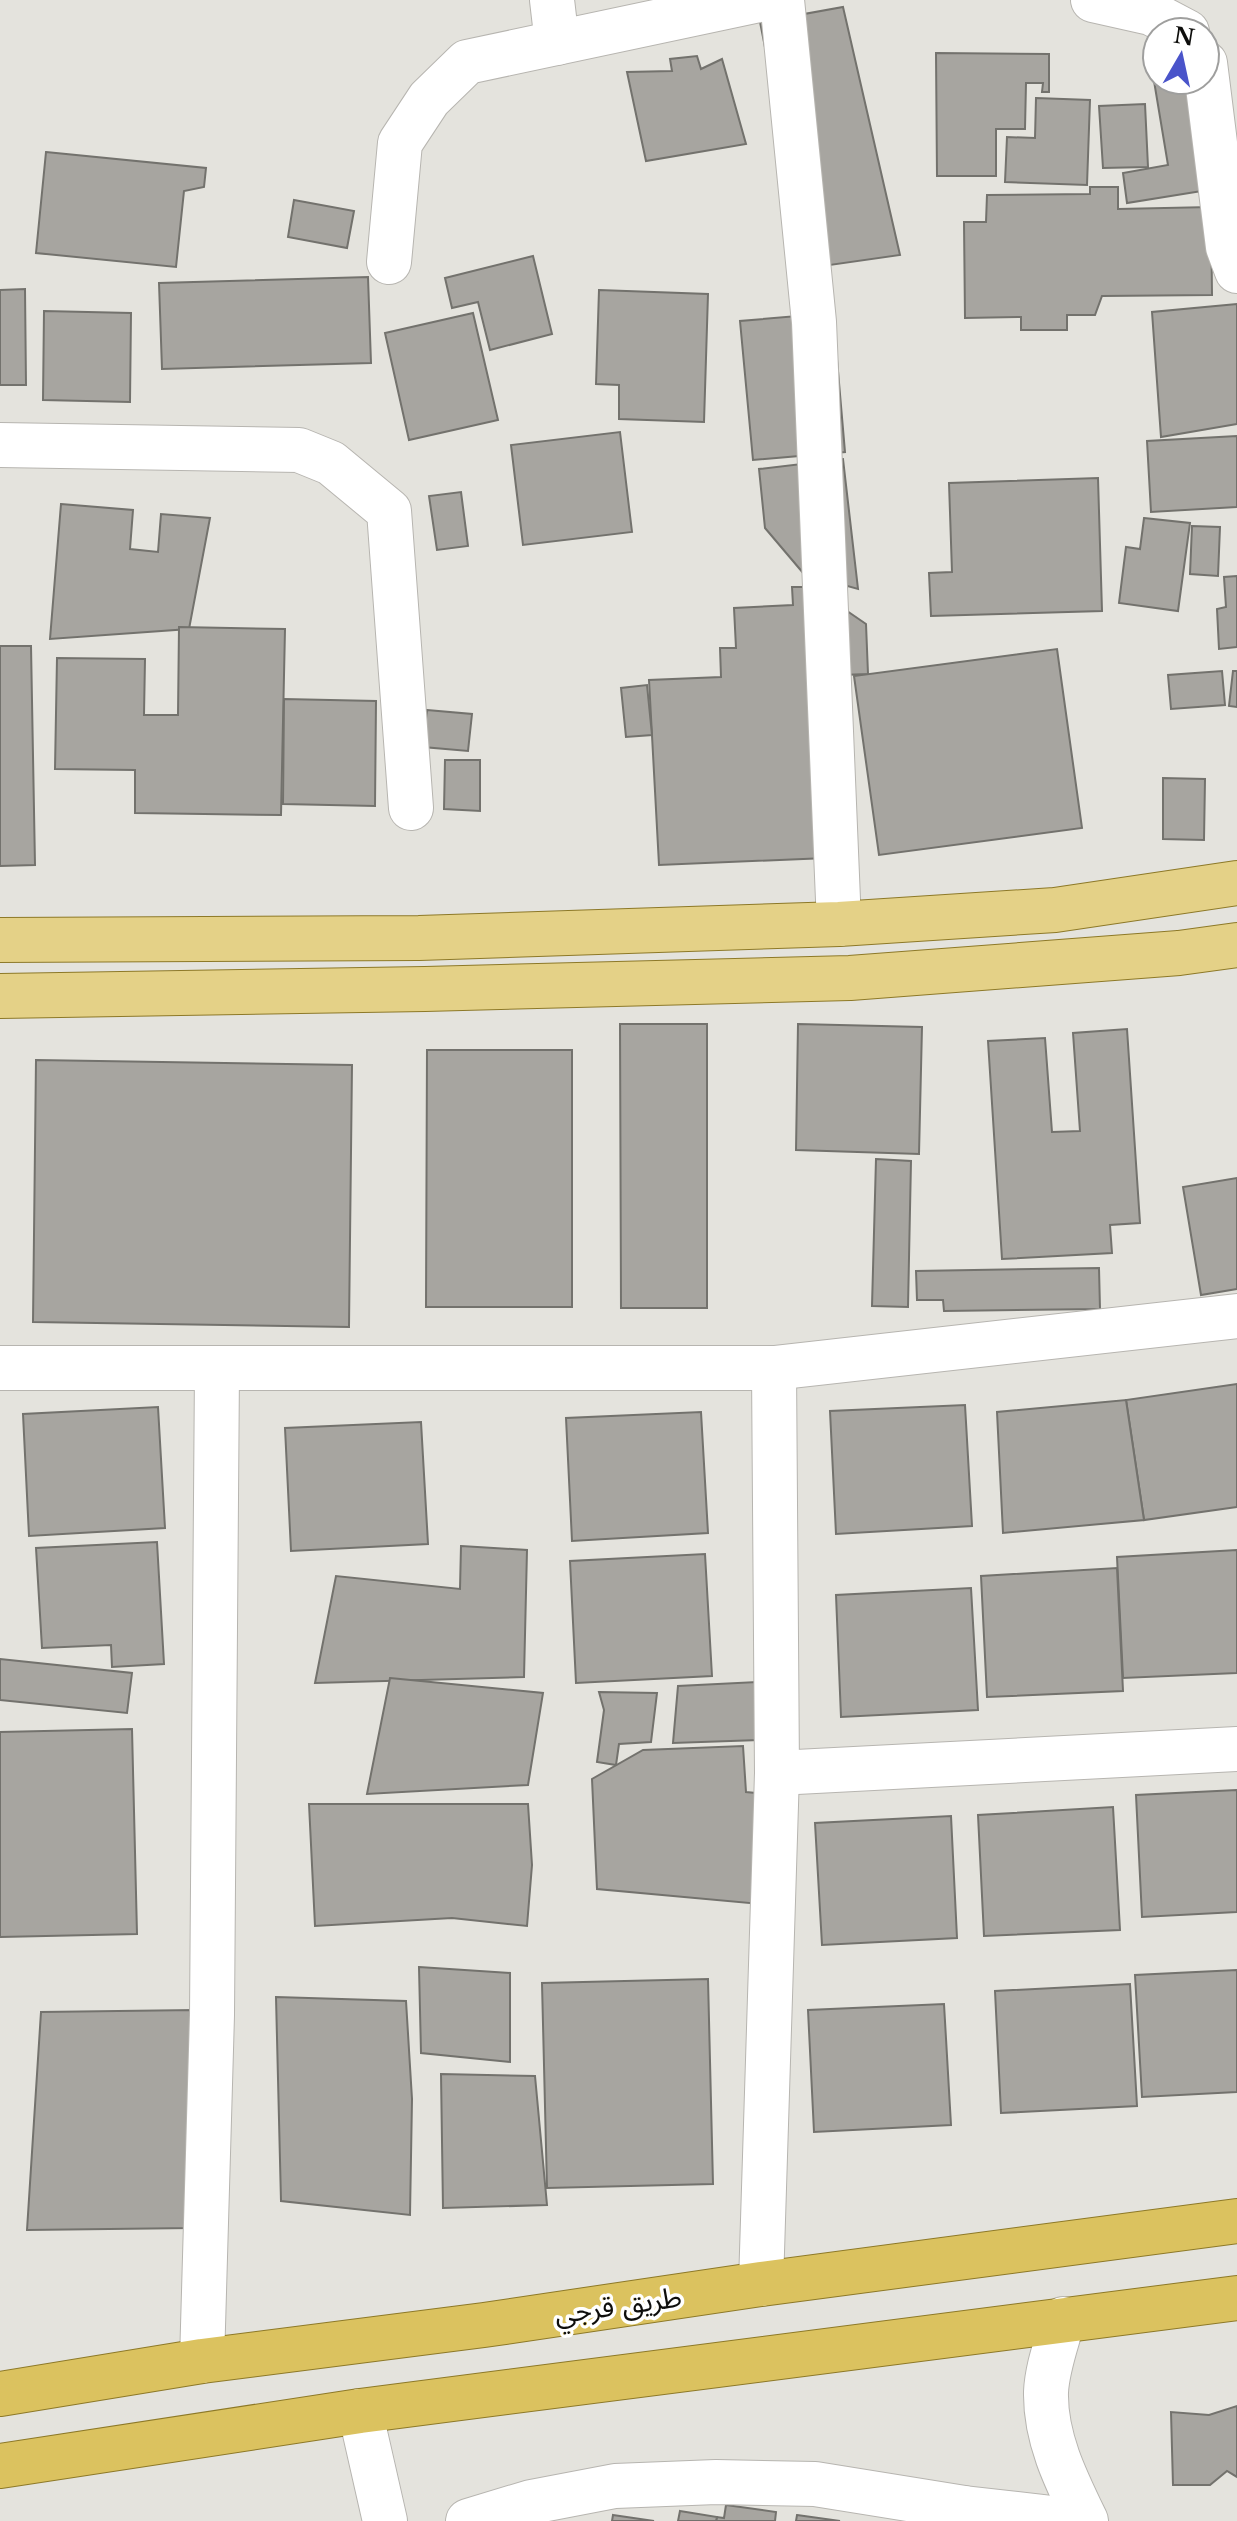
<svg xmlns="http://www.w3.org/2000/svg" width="1237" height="2521" viewBox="0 0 1237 2521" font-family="'Libre Baskerville','Noto Sans Arabic',serif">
<rect width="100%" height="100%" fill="#e4e3dd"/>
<g fill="#a7a5a0" stroke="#73726d" stroke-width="2">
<polygon points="843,7 900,255 809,268 760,22"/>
<polygon points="936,53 1049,54 1049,92 1042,92 1043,83 1026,83 1025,129 996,129 996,176 937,176"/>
<polygon points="697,56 701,69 722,59 746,144 646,161 627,72 672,71 670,59"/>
<polygon points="1157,74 1157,80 1205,80 1233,186 1127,203 1123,173 1168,165 1153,75"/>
<polygon points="1036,98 1090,100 1087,185 1005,182 1007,137 1035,138"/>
<polygon points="1145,104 1148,167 1103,168 1099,106"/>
<polygon points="46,152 206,168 204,187 184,191 176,267 36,253"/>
<polygon points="1090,187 1118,187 1118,209 1211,207 1212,295 1102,296 1095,315 1067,315 1067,330 1021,330 1021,317 965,318 964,222 986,222 987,195 1090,194"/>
<polygon points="294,200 354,211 347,248 288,237"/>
<polygon points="533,256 552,334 490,350 478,302 452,308 445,278"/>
<polygon points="368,277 371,363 162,369 159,283"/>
<polygon points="25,289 26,385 0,385 0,290"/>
<polygon points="599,290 708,294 704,422 619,419 619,385 596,384"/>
<polygon points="1237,304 1237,424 1161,437 1152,312"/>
<polygon points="44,311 131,313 130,402 43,400"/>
<polygon points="473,313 498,420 409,440 385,333"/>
<polygon points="833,313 845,452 753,460 740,321"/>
<polygon points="620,432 632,532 523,545 511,445"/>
<polygon points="1237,436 1237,507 1151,512 1147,441"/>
<polygon points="843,459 858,589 804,574 765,528 759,469"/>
<polygon points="1098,478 1102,611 931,616 929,573 952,572 949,483"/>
<polygon points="461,492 468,546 437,550 429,496"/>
<polygon points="61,504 133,510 130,549 158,552 161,514 210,518 189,629 50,639"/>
<polygon points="1144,518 1190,523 1178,611 1119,603 1126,547 1140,549"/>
<polygon points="1192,526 1220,527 1218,576 1190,574"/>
<polygon points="1237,576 1237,647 1219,649 1217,609 1226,607 1224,577"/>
<polygon points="792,587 812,587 866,624 868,674 841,675 850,857 659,865 649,680 721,677 720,648 736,648 734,608 793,605"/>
<polygon points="179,627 285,629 281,815 135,813 135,770 55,769 57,658 145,659 144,715 178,715"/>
<polygon points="0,646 31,646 35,865 0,866"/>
<polygon points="1057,649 1082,828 879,855 854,676"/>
<polygon points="1222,671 1225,705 1171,709 1168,675"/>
<polygon points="1233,671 1237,671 1237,707 1229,706"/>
<polygon points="647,685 652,735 626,737 621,688"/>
<polygon points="284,699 376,701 375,806 283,804"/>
<polygon points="427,710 472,714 468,751 423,747"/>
<polygon points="445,760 480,760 480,811 444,809"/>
<polygon points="1163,778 1205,779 1204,840 1163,839"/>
<polygon points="620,1024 707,1024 707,1308 621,1308"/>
<polygon points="798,1024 922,1027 919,1154 796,1150"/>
<polygon points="1127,1029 1140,1223 1110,1225 1112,1253 1002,1259 988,1041 1045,1038 1052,1132 1080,1131 1073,1033"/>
<polygon points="427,1050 572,1050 572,1307 426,1307"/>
<polygon points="36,1060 352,1065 349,1327 33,1322"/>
<polygon points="876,1159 911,1161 908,1307 872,1306"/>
<polygon points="1237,1178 1237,1289 1201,1295 1183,1187"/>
<polygon points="1099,1268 1100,1309 944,1311 943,1300 917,1300 916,1271"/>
<polygon points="1237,1384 1237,1507 1144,1520 1126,1400"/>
<polygon points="1126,1400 1144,1520 1003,1533 997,1412"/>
<polygon points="965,1405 972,1526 836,1534 830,1411"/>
<polygon points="158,1407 165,1528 29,1536 23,1414"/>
<polygon points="701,1412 708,1533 572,1541 566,1418"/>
<polygon points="421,1422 428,1544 291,1551 285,1428"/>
<polygon points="157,1542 164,1664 112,1667 111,1645 42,1648 36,1548"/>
<polygon points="461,1546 527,1550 524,1677 315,1683 336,1576 460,1589"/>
<polygon points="1237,1550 1237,1673 1123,1678 1117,1557"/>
<polygon points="705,1554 712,1676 576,1683 570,1561"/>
<polygon points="1117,1568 1123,1691 987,1697 981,1576"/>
<polygon points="971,1588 978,1710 841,1717 836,1595"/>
<polygon points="0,1659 132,1673 127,1713 0,1700"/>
<polygon points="390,1678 543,1693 528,1785 367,1794"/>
<polygon points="757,1682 759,1740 673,1743 678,1686"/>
<polygon points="599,1692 657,1693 651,1742 619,1744 616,1765 597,1762 604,1710"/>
<polygon points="132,1729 137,1934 0,1937 0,1732"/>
<polygon points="743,1746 746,1792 768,1794 760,1904 597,1889 592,1779 643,1750"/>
<polygon points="1237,1790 1237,1912 1142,1917 1136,1795"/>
<polygon points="309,1804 528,1804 532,1865 527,1926 452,1918 315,1926"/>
<polygon points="1113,1807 1120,1930 984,1936 978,1815"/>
<polygon points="951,1816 957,1938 822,1945 815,1823"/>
<polygon points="419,1967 510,1973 510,2062 421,2053"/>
<polygon points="1237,1970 1237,2092 1142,2097 1135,1975"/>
<polygon points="708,1979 713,2184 547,2188 542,1983"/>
<polygon points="1130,1984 1137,2106 1001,2113 995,1991"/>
<polygon points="276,1997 406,2001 412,2099 410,2215 281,2201"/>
<polygon points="944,2004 951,2125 814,2132 808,2010"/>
<polygon points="195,2010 192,2228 27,2230 41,2012"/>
<polygon points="441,2074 535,2076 547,2205 443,2208"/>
<polygon points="1237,2406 1237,2477 1227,2471 1210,2485 1173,2485 1171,2412 1209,2415"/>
<polygon points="726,2505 776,2512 775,2521 716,2521 717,2517 724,2518"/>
<polygon points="680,2511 717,2517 716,2521 678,2521"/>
<polygon points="613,2515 654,2521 612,2521"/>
<polygon points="797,2515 840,2521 796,2521"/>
</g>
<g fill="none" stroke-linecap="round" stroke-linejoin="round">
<defs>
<g id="minor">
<polyline points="552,0 557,43"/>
<polyline points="782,0 814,322 839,924"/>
<polyline points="1093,0 1151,13 1187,32"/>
<polyline points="1205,63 1228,247 1237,271"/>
<polyline points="389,262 400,143 429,99 467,62 759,0"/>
<polyline points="0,445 299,450 331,463 389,511 411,808"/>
<polyline points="0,1368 774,1368 1237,1316"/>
<polyline points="777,1773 1237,1749"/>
<polyline points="761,2284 777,1773 774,1368"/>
<path d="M 1063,2319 C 1057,2342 1047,2368 1046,2392 C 1045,2438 1066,2480 1086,2521"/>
<polyline points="202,2361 212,2015 217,1369"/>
<polyline points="360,2411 385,2521"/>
<polyline points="468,2521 531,2502 615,2486 716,2482 815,2484 964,2508"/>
<polyline points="962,2521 964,2508 1078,2521"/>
</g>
<g id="primary">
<polyline points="0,940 419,938 839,924 1055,910 1237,883"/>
<polyline points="0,996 425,989 850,978 1179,953 1237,945"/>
</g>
<g id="trunk">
<polyline points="0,2394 202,2361 484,2325 761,2284 1237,2221"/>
<polyline points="0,2466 360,2411 1237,2298"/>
</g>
</defs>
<use href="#minor" stroke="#b7b5b0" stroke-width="46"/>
<use href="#primary" stroke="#8d7928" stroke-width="46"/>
<use href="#trunk" stroke="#8d7928" stroke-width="46"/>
<use href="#minor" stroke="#fff" stroke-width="44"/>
<use href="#primary" stroke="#e4d187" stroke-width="44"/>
<use href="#trunk" stroke="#dbc25f" stroke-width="44"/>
</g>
<g text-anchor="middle" stroke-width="7" stroke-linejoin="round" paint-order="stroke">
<g font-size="28" fill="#0e0e0c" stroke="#fff">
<text transform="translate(618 2305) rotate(-8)" y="10">طريق قرجي</text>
</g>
</g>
<g transform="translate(1181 56) rotate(9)"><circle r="38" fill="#ffffff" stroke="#9f9f9e" stroke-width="2"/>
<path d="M0-6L14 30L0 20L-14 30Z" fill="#4a54ca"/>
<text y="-12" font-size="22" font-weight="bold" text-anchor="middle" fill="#0e0e0c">N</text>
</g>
</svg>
